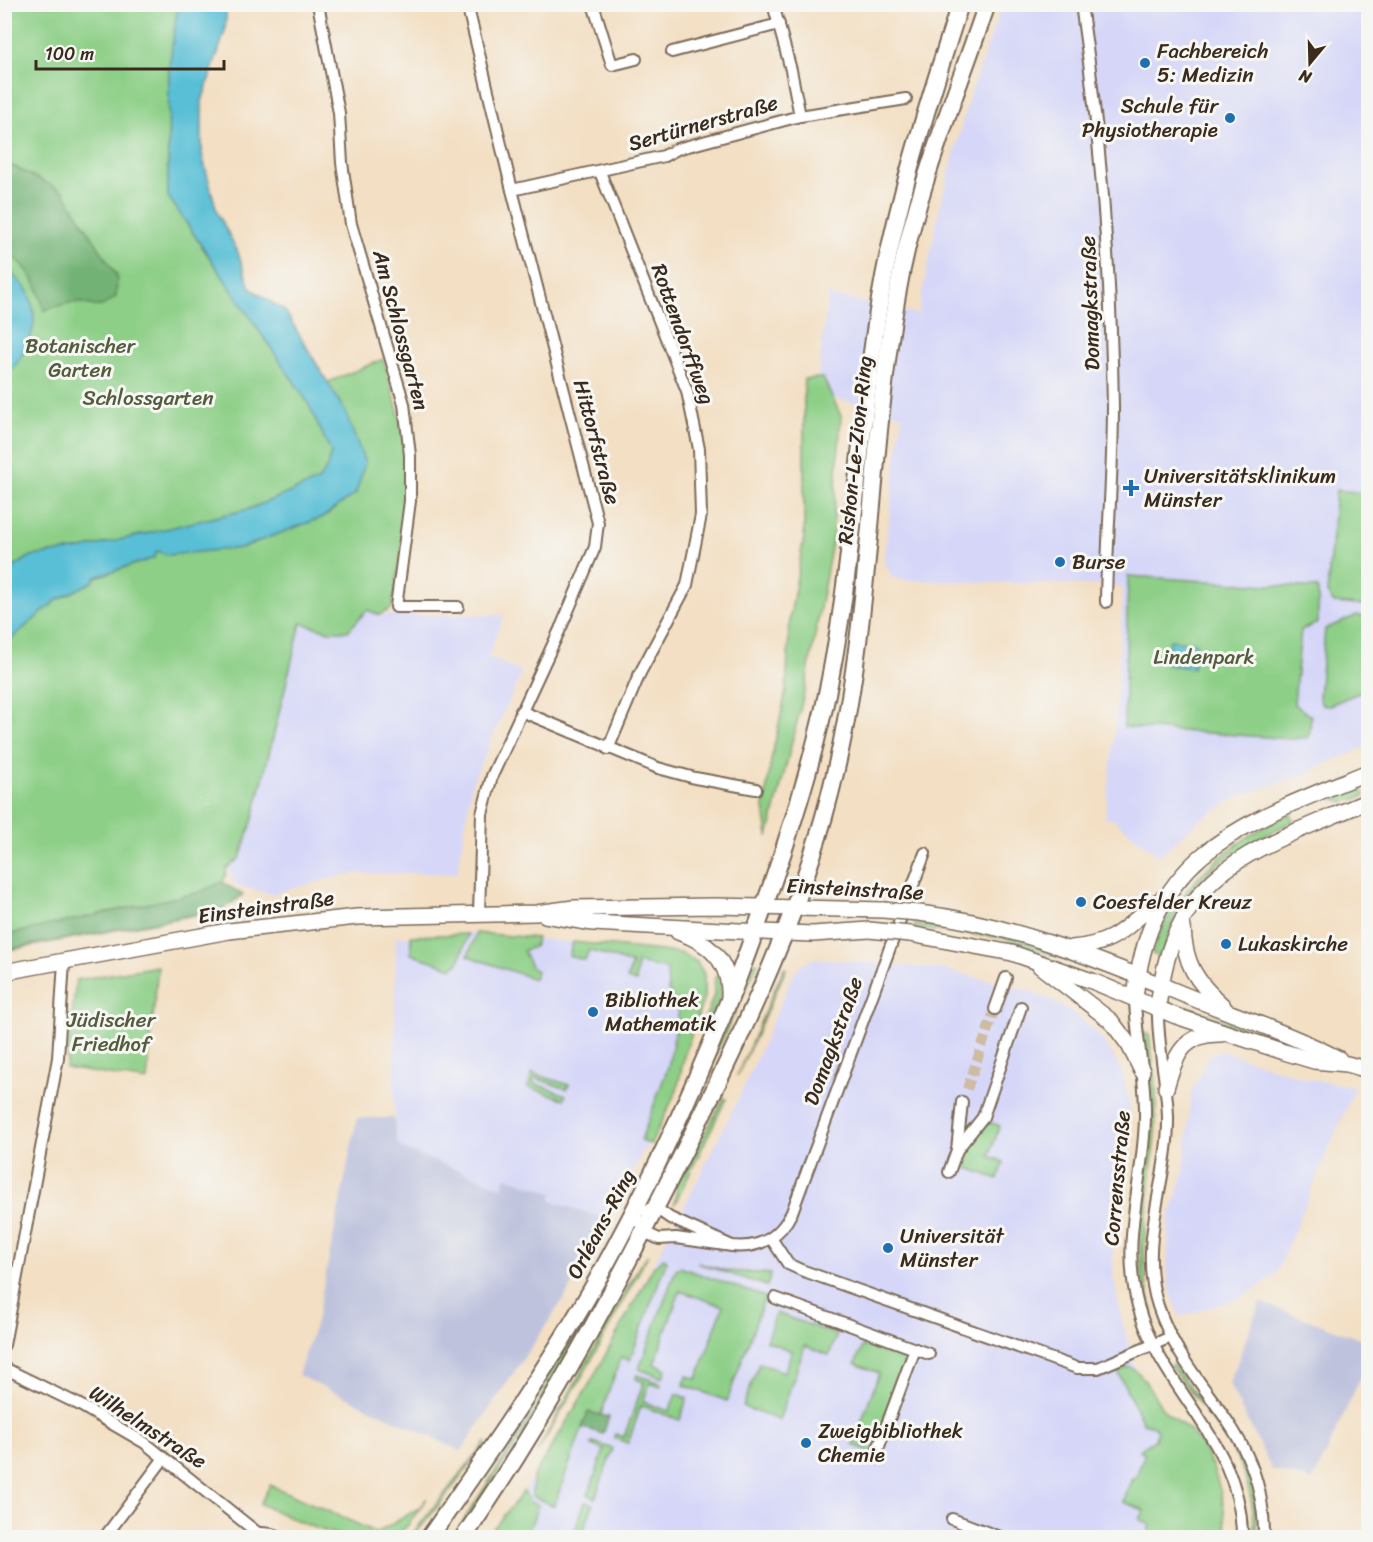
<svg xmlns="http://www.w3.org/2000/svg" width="1373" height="1542" viewBox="0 0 1373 1542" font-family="Sriracha,sans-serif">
<rect width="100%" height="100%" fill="#f6f6f2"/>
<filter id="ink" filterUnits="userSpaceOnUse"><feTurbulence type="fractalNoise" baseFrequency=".0167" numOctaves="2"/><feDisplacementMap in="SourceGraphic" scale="12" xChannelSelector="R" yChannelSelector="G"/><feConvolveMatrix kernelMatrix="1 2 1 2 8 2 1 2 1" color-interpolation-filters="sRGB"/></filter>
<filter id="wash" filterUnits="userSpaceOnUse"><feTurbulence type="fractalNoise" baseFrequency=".008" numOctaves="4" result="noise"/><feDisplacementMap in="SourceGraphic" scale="24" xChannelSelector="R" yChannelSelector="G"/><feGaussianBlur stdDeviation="1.35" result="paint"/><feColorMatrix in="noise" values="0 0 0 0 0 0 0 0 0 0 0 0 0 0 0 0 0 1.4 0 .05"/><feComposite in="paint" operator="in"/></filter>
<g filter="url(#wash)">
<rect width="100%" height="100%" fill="#f3dfc3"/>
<g fill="#d6d7f8">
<polygon points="1002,5 1368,5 1368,746 1294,778 1240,796 1202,818 1159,856 1114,820 1105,818 1115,729 1123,586 899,580 892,577 884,561 902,415 816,394 828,295 918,314 939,210 969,98"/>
<polygon points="278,573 379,615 504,615 488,657 522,672 472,783 457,873 349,874 272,894 236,885 227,868"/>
<polygon points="476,933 681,953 692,958 702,968 706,985 704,998 684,1056 677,1090 651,1144 645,1148 607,1219 550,1201 553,1193 506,1177 502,1187 401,1148 397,1142 394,1103 396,937"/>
<polygon points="816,958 941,969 1024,989 1055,1002 1076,1015 1098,1034 1111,1052 1123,1075 1130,1107 1127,1147 1113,1240 1113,1274 1120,1313 1136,1370 1164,1410 1189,1430 1211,1465 1222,1496 1226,1537 486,1538 523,1493 589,1385 687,1201 742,1091 793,975 802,964"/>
<polygon points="1223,1051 1307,1079 1355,1087 1276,1274 1244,1297 1180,1317 1170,1290 1167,1269 1169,1218 1184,1172 1191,1092 1209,1056"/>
</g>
<g fill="#bec2dd">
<polygon points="357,1118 394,1118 397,1142 401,1148 502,1187 506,1177 553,1193 551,1201 607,1219 567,1294 461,1451 298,1375 316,1322"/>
<polygon points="1260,1302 1368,1342 1368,1362 1313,1481 1272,1470 1229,1384"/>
</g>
<g fill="#8dcf87" stroke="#647c52" stroke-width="1.5">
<polygon points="5,5 178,5 169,69 168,196 307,401 331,452 327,468 318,481 249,509 82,549 31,556 5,573"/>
<path d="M 383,359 C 399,406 410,454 407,503 C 405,538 397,573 392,608 L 379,615 L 367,610 L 348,631 L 329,631 L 301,623 L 253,819 L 240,858 L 227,868 L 216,911 L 5,951 L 5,644 L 57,600 L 94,581 L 94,578 L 154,558 L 157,551 L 307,523 L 323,517 L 356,493 L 345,411 L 326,383 Z"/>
<polygon points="823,378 841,416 832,542 805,690 768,837 764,807 771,761 786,691 790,617 804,537 804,379"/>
<polygon points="1336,490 1366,493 1368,496 1368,606 1334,603 1327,593"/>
<polygon points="1128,576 1318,588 1318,623 1301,630 1294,704 1311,716 1309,737 1292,739 1124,727"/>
<polygon points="1357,615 1368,619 1368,689 1328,706 1322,705 1319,698 1325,629"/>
<polygon points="1361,786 1365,796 1345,802 1335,799"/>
<path d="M 1291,814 L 1293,821 C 1252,842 1201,865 1178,909 C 1170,924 1167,941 1162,957 L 1152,954 C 1172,889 1230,841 1291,814 Z"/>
<polygon points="915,924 998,932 1110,971 1110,975 1003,938 914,928"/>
<polygon points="476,933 537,938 534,947 523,951 532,968 537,971 534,979 468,956"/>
<polygon points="468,934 459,962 452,968 411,954 411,936"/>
<polygon points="573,942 681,953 697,962 704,974 704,998 684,1056 677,1090 651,1144 641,1140 668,1067 678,1018 678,1005 668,991 667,969 637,963 636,982 627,979 632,964 589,950 585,960 569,956"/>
<polygon points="749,962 758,963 700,1088 687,1128 658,1186 685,1127 694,1096"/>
<polygon points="158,966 147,1081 66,1068 76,980"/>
<polygon points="784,968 786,969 737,1076"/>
<polygon points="720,973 722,995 706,1024 703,1023 714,995 715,977"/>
<polygon points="1186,1006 1279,1041 1280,1044 1187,1013"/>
<path d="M 1142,1032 L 1149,1035 C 1152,1059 1157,1084 1156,1109 C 1156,1171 1132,1252 1153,1311 L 1150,1312 L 1141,1274 L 1139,1218 L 1152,1107 Z"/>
<polygon points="532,1073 569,1085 567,1089 535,1078 533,1083 566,1095 564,1099 528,1087"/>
<polygon points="724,1098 726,1099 674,1205 677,1184"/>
<polygon points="989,1122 1000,1126 989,1156 1004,1162 998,1179 954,1163 958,1153"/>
<polygon points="623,1245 628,1247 539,1410 455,1537 452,1538 535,1410 554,1365"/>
<polygon points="648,1255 587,1368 537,1452 640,1265"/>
<polygon points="664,1258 667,1260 630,1360 621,1357 600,1417 588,1413 554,1506 532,1496 533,1477 589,1385 654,1266"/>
<polygon points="697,1263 728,1271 771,1274 767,1286"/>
<polygon points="680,1267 765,1297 727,1401 684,1385 687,1376 697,1379 723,1306 680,1291 654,1364 666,1369 663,1378 639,1369 676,1269"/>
<polygon points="776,1313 837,1335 829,1355 805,1346 779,1420 743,1407 759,1363 784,1372 792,1351 766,1341"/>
<polygon points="863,1345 906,1360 872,1452 853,1445 879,1373 855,1364"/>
<path d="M 1173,1364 L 1212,1417 L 1233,1440 L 1248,1470 L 1254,1491 L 1258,1537 L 1254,1537 C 1256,1458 1213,1424 1170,1366 Z"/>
<path d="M 1128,1367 C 1142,1368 1154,1398 1163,1409 C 1170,1417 1181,1422 1188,1429 C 1215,1456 1226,1501 1226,1537 L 1146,1537 L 1150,1525 L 1140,1520 L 1144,1510 L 1123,1502 L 1132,1478 L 1135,1479 L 1145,1453 L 1140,1451 L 1142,1448 L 1155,1440 L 1157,1432 L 1154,1426 L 1143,1423 L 1118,1372 Z"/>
<polygon points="637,1375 661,1383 660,1387 650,1383 643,1402 669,1411 676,1394 687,1398 680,1420 641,1406 628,1443 614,1438 615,1434 624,1437 644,1382 636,1379"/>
<path d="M 486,1442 C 477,1455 418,1536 409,1538 Z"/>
<polygon points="593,1442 613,1449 595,1498 588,1495 604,1450 591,1445"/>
<polygon points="270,1485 377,1533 419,1508 427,1498 408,1525 395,1537 343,1537 304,1524 260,1504"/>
<polygon points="524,1491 530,1502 538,1505 527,1537 486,1537"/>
<polygon points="585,1502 593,1504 582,1535 574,1533"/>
</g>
<g fill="#72b274" stroke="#566e49" stroke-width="1.5">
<path d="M 4,162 L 63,191 L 117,276 L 116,297 C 98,310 101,307 81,303 C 69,301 55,307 44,311 C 38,283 29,266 5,251 Z"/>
<polygon points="222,882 243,895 223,909 5,950 5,935 200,892"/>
<polygon points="588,1412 609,1417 603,1434 582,1427"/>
</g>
<g fill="#58bfd6" stroke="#4a747a" stroke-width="1.5">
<polygon points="178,5 227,5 225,31 202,101 202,155 217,212 237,250 250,288 285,311 345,411 365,463 356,493 323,517 241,548 167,555 157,551 154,558 94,577 94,581 57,600 5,644 5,573 31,556 82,549 249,509 318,481 327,468 331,452 307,401 168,196 169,69"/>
<path d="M 4,266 C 10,273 23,283 26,289 C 45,321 27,354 5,377 Z"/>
<polygon points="1170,640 1196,643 1193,668 1167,665"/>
</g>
</g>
<g filter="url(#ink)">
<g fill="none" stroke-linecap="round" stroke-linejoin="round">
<polyline stroke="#cebba2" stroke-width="10" stroke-dasharray="10 5" stroke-linecap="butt" points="967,1089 995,1009"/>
<defs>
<g id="street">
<polyline points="318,4 339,113 342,163 351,224 404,404 410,455 410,501 396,607 458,607"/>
<polyline points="467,4 512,190 598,523 595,547 562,625 492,776 482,814 479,913"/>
<polyline points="593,4 612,65 636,59"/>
<polyline points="773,4 791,70 800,116"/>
<path d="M 1081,4 C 1101,138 1111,271 1113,407 C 1113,472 1107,537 1106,602"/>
<polyline points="672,52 779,24"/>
<polyline points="600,172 687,391 699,449 701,515 687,585 640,673 608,749"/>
<polyline points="512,190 664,156 677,149 800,116 906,99"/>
<polyline points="521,711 658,768 695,778 756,789"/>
<path d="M 1135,999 C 1136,1039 1146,1077 1145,1117 C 1144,1182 1120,1239 1138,1306 C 1162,1392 1243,1442 1242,1538"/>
<polyline points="995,1009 1006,978"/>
<path d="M 1158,1009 C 1157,1045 1167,1081 1168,1117 C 1169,1181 1137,1242 1158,1306 C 1188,1396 1265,1427 1264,1538"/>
<polyline points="957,1150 983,1117 1021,1007"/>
<polyline points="949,1172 957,1150 962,1102"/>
<polyline points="771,1238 788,1264 801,1270 1077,1368 1098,1368 1171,1337"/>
<path d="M 732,1246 L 670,1218 L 656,1208 L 634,1212 L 644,1232 L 659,1239 L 676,1238 L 732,1246 C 759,1249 780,1237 792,1212 L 925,853"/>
<polyline points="775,1298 929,1354"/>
<polyline points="4,1345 58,1058 64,961"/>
<polyline points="4,1368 78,1404 145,1443 264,1538"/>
<polyline points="875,1457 915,1349"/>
<polyline points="952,1519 1002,1538"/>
<polyline points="261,1533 272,1534 279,1538"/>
<polyline points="104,1538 164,1458"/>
</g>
<g id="secondary">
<path d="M 919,913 C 1010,924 1092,957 1175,991 C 1230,1014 1287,1032 1339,1059"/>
<polyline points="545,915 593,923 739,931 813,934 869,930"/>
<path d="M 1183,927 C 1184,963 1196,982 1223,1006"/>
<path d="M 678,932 C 711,943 731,963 729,999"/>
<polyline points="910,934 1012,953 1092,981 1176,1016 1284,1052 1314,1061 1347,1064 1368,1070"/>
<path d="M 1072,948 C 1124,943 1127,921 1166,896"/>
<polyline points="1040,966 1111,1021 1129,1045 1142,1071"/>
<polyline points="4,972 229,931 357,917 536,913 574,908 716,906 883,910"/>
<path d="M 1135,999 C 1149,849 1248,822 1368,772"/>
<path d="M 1158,1009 C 1172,865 1256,850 1368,801"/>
<path d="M 1166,1088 C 1175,1056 1183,1033 1221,1034"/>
</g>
<g id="primary">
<path d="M 429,1538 C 486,1456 543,1375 592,1289 C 649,1188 697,1083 739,975 C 772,887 803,799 824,708 C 854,573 857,435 880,299 C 897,198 929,102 960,4"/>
<path d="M 463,1538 C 548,1415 618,1284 684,1151 C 745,1029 806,903 836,769 C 872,613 869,452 897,295 C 914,194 954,101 987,4"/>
</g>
</defs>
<use href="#street" stroke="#7b6958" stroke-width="14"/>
<use href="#secondary" stroke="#7b6958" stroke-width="18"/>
<use href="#primary" stroke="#7b6958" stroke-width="20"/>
<use href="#street" stroke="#fff" stroke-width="10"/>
<use href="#secondary" stroke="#fff" stroke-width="15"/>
<use href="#primary" stroke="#fff" stroke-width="16"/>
<defs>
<g id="secondary-bridge">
<polyline points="883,910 919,913"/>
<polyline points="869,930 910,934"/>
</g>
</defs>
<use href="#secondary-bridge" stroke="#7b6958" stroke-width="18" stroke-linecap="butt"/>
<use href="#secondary-bridge" stroke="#fff" stroke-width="15"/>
</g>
</g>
<g fill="#1f6fb2" stroke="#f6f6f2" stroke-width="2">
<circle cx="1145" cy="63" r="6"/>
<circle cx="1230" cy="118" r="6"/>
<path d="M1128 479h6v6h6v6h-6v6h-6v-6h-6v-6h6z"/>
<circle cx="1060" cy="562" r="6"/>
<circle cx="1081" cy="902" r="6"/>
<circle cx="1226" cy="944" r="6"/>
<circle cx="593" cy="1012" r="6"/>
<circle cx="888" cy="1248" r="6"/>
<circle cx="806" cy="1443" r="6"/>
</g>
<g text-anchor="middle" stroke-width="6" stroke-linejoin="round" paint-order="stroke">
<g font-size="21" fill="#3b2a1e" stroke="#f6f6f2" text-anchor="start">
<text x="1157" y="58">Fachbereich<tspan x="1157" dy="24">5: Medizin</tspan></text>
<text x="1218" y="113" text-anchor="end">Schule für<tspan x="1218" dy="24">Physiotherapie</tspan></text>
<text x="1144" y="483">Universitätsklinikum<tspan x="1144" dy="24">Münster</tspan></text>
<text x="1072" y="569">Burse</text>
<text x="1093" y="909">Coesfelder Kreuz</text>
<text x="1238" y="951">Lukaskirche</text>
<text x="605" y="1007">Bibliothek<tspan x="605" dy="24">Mathematik</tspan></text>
<text x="900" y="1243">Universität<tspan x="900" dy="24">Münster</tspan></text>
<text x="818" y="1438">Zweigbibliothek<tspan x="818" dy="24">Chemie</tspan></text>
</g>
<g font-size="21" fill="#3b2a1e" stroke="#f6f6f2">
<text transform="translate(703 123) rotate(-16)" y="7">Sertürnerstraße</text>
<text transform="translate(1090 303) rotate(-92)" y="7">Domagkstraße</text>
<text transform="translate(401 330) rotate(75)" y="7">Am Schlossgarten</text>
<text transform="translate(683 334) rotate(70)" y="7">Rottendorffweg</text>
<text transform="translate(597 442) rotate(75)" y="7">Hittorfstraße</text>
<text transform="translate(855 450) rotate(-84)" y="7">Rishon-Le-Zion-Ring</text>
<text transform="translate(855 889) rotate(3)" y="7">Einsteinstraße</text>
<text transform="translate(266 907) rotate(-8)" y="7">Einsteinstraße</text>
<text transform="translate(833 1041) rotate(-70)" y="7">Domagkstraße</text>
<text transform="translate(1117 1178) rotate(-85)" y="7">Corrensstraße</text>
<text transform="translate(601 1224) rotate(-62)" y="7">Orléans-Ring</text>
<text transform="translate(148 1427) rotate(33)" y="7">Wilhelmstraße</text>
</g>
<g font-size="21" fill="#545c3e" stroke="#f6f6f2">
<text x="80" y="353">Botanischer<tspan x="80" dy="24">Garten</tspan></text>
<text x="148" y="405">Schlossgarten</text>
<text x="1204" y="664">Lindenpark</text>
<text x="111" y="1027">Jüdischer<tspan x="111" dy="24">Friedhof</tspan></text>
</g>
</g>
<rect width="1373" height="1542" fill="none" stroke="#f6f6f2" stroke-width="24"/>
<g transform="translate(1310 63) rotate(199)" stroke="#f6f6f2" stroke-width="4.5" paint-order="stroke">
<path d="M0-4.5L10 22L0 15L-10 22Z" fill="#3b2a1e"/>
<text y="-9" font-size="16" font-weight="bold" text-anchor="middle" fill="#3b2a1e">N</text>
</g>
<path d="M36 60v9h188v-9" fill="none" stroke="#3b2a1e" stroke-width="3"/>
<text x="45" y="60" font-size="18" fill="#3b2a1e" stroke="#f6f6f2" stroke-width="4.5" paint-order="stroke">100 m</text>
</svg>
